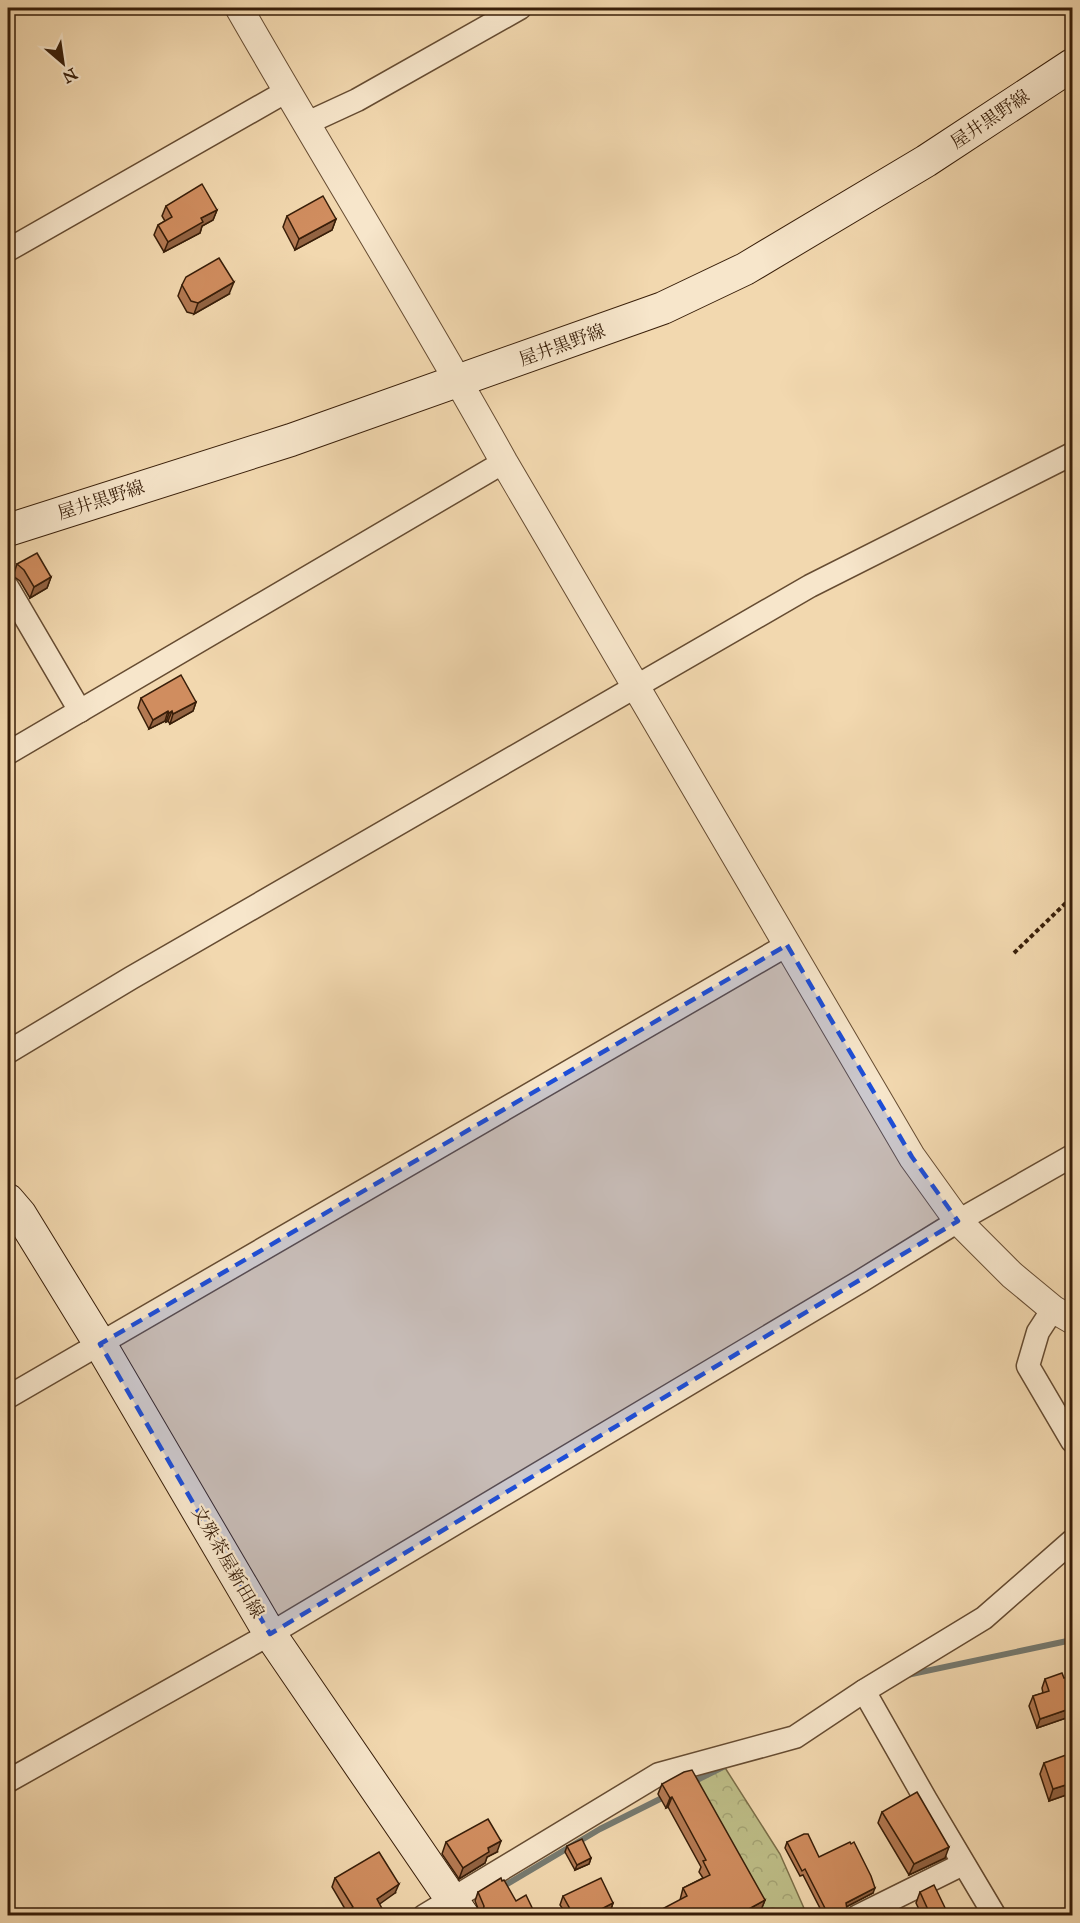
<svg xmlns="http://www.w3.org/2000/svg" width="1080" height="1923" viewBox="0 0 1080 1923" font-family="'IM FELL Great Primer','Noto Serif JP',serif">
<defs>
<pattern id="park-crowns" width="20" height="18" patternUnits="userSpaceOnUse" patternTransform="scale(1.5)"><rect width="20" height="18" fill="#bebe88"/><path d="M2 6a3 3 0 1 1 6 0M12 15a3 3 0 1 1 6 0" fill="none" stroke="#a4a374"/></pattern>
</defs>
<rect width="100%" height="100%" fill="#f2d8af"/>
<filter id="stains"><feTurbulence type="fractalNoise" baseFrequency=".00333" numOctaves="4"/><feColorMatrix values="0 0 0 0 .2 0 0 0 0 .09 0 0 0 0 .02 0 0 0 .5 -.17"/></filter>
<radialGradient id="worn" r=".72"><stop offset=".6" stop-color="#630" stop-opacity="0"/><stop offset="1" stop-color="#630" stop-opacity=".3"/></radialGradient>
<polygon fill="url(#park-crowns)" stroke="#7b6e48" stroke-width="1.5" points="722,1763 780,1854 807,1915 763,1915 686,1774"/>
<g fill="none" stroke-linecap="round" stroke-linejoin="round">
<g stroke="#767a70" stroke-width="6">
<polyline points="907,1675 1072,1640"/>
<polyline points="691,1783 725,1766"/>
<polyline points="502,1887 600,1829 666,1796"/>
</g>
<defs>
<g id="minor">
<polyline points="305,124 357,100 520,8"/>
<polyline points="8,250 287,91"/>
<polyline points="8,588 80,711"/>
<polyline points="8,753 504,462"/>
<polyline points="8,1052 131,978 810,586 1072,454"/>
<polyline points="1053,1309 1038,1332 1028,1366 1072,1441"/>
<polyline points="8,1397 787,945"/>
<polyline points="864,1691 926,1800 995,1916"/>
<polyline points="8,1781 270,1634 861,1281 958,1221 1072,1156"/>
<polyline points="424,1916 659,1774 795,1737 864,1691 984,1618 1072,1541"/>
<polyline points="858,1916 963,1864"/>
</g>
<path id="tertiary" d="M 239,8 C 326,160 419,309 504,462 L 912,1157 L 958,1221 L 1012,1275 L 1053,1309 L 1072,1320"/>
<g id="secondary">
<polyline points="8,530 291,440 663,308 745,269 926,161 1072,65"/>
<polyline points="8,1200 20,1214 100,1344 270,1634 463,1916"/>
</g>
</defs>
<use href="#minor" stroke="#664c32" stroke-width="25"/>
<use href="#tertiary" stroke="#664c32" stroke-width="29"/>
<use href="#secondary" stroke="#381e09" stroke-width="34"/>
<polyline stroke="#381e09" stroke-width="4" stroke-dasharray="4.5 3" stroke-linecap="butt" points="1014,953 1072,897"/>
<use href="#minor" stroke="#f7e6cb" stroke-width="22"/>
<use href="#tertiary" stroke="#f7e6cb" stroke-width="27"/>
<use href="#secondary" stroke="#f7e6cb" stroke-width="32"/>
</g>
<g fill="#b37952" stroke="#381e09" stroke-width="1.5">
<polygon points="166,206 217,210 213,220 202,226 200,233 164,252 154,235 158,225 165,221 162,216"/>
<polygon points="287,216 336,219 332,230 295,250 283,227"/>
<polygon points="182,285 229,294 194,314 187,312 178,296"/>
<polygon points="17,564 51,577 47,588 30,598 20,581 13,576"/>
<polygon points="141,698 196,702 193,711 170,724 168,721 166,722 165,721 149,729 138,708"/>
<polygon points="1072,1676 1072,1716 1037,1728 1029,1706 1033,1696 1043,1693 1042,1688 1045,1679 1064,1678"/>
<polygon points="1072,1756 1072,1793 1049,1801 1040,1774 1044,1763"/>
<polygon points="662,1784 765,1900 761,1910 680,1900 683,1888 703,1878 699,1872 701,1867 668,1807 666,1808 658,1794"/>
<polygon points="882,1812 945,1858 909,1875 878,1823"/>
<polygon points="446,1842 497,1852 487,1857 485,1863 459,1879 442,1854"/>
<polygon points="787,1842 819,1857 873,1893 846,1907 848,1916 824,1916 803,1875 800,1876 785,1848"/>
<polygon points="567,1846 591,1858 589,1864 575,1870 565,1852"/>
<polygon points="335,1878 395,1893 348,1914 332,1887"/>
<polygon points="478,1892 516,1901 536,1916 481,1916 475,1901"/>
<polygon points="920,1892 949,1916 922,1916 916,1903"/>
<polygon points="563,1896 613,1903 610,1912 564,1911 560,1905"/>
</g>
<g fill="#926342" stroke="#381e09" stroke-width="1.5">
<polygon points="217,210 213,220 202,226 200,233 164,252 168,242 201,218"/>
<polygon points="336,219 332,230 295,250 299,239"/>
<polygon points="234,282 229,294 194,314 198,303"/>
<polygon points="51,577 47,588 30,598 34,587"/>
<polygon points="196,702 193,711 170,724 173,714"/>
<polygon points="168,711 165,721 149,729 153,720"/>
<polygon points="172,711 168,721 166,722 169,713"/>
<polygon points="1072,1708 1072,1716 1037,1728 1040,1719"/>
<polygon points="1072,1783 1072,1793 1049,1801 1053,1789"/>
<polygon points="672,1797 668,1807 666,1808 670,1798"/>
<polygon points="501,1841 497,1852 487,1857 485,1863 459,1879 463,1868 488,1848"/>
<polygon points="949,1847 945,1858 909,1875 914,1864"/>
<polygon points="591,1858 589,1864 575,1870 577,1865"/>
<polygon points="399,1884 395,1893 374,1908 377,1899"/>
<polygon points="875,1888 873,1893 844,1908 846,1903"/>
<polygon points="765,1900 761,1910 752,1916 736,1916"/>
<polygon points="613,1903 610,1912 602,1916 587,1916"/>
</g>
<g fill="#d08d5f" stroke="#381e09" stroke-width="1.5">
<polygon points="202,184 217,210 201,218 203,222 168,242 158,225 172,217 166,206"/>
<polygon points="323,196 336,219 299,239 287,216"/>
<polygon points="219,258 234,282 198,303 191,301 182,285 186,277"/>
<polygon points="37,553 51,577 34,587 24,570 17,564"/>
<polygon points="181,675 196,702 173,714 172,711 169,713 168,711 153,720 141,698"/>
<polygon points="1062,1673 1064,1678 1072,1676 1072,1708 1040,1719 1033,1696 1049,1691 1045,1679"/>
<polygon points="1066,1755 1067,1758 1072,1756 1072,1783 1053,1789 1044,1763"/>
<polygon points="692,1770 765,1900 736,1916 649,1916 687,1896 683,1888 710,1875 703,1861 706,1860 672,1797 670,1798 662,1784 684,1772"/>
<polygon points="917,1792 949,1847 914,1864 882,1812"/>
<polygon points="488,1819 501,1841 488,1848 489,1852 463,1868 446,1842"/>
<polygon points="804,1834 808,1834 819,1857 850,1842 851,1844 854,1842 871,1876 875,1888 846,1903 848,1916 829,1916 805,1869 802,1871 787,1842"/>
<polygon points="582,1839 591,1858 577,1865 567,1846"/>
<polygon points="379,1852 399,1884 377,1899 386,1916 345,1916 351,1912 350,1909 353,1907 335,1878"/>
<polygon points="501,1878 502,1881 504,1880 516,1901 526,1895 536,1916 482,1916 484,1906 478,1892"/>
<polygon points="601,1878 613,1903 588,1916 555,1916 570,1909 563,1896"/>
<polygon points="934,1885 949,1916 926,1916 925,1914 929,1912 920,1892"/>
</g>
<path fill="#1d4ed8" fill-opacity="0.2" stroke="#1d4ed8" stroke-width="4.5" stroke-dasharray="12 8" stroke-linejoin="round" d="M 787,945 L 912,1157 L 958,1221 L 270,1634 L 100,1344 Z"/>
<g text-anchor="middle" stroke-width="4.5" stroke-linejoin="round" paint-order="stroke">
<g font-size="18" fill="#381e09" stroke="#f7e6cb">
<text transform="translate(990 119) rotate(-34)" y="6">屋井黒野線</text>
<text transform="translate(562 345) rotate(-20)" y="6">屋井黒野線</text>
<text transform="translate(101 500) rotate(-18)" y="6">屋井黒野線</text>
<text transform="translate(228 1562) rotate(60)" y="6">文殊茶屋新田線</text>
</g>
</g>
<rect width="1080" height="1923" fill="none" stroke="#f2d8af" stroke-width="30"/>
<rect x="9" y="9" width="1062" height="1905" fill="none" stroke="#381e09" stroke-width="3"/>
<rect x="15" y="15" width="1050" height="1893" fill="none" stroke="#381e09" stroke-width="1.5"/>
<g transform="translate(63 63) rotate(151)" stroke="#f7e6cb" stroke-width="4.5" paint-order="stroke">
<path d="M0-4.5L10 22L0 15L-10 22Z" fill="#381e09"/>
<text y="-9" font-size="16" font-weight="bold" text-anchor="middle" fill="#381e09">N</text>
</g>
<rect width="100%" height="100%" filter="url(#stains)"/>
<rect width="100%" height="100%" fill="url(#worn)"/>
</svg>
